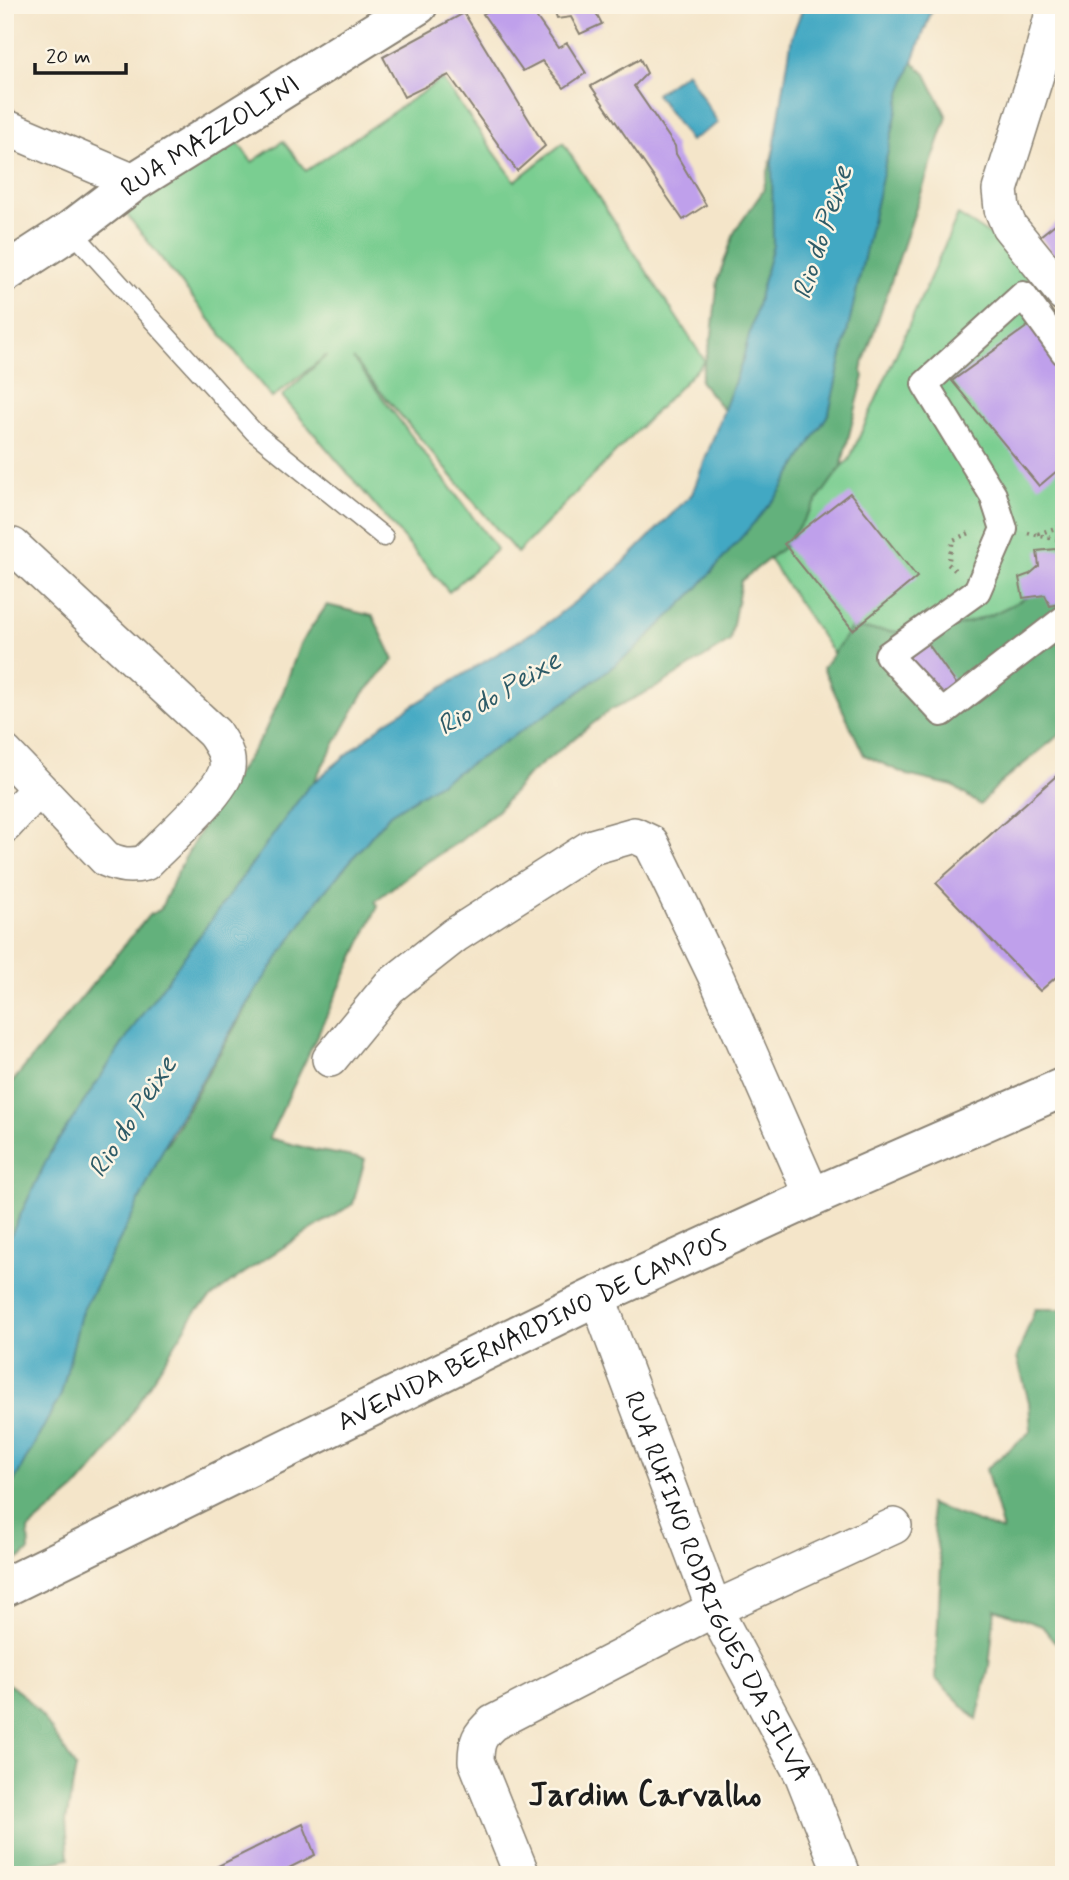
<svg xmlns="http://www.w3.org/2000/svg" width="1069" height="1880" viewBox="0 0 1069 1880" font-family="Mynerve,sans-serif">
<rect width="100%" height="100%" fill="#fcf5e5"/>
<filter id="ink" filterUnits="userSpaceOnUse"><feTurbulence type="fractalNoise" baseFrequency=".0143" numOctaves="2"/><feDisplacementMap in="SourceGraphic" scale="14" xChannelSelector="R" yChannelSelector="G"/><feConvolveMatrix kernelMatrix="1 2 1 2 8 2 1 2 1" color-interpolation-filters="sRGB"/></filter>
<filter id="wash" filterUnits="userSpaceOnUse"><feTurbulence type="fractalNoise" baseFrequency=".00686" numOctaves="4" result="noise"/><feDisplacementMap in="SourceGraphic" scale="28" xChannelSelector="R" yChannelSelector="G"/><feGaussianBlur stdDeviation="1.57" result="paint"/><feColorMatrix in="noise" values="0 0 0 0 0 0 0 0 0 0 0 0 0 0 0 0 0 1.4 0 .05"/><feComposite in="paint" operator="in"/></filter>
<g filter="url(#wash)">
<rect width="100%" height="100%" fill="#f4e5c9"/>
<g fill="#7ace91" stroke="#4b7556" stroke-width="2">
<polygon points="442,79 515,181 563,143 705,361 517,553 353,359 497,549 449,592 282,396 327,355 272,398 123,210 232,134 252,162 283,141 306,171"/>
<polygon points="958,215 1000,241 1064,327 1064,664 899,750 754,537 849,460"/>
</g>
<g fill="#63b17b" stroke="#40664c" stroke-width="2">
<path d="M 892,43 L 926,74 L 947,117 L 861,370 L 864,376 L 841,467 L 785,546 L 741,581 L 730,641 L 659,686 L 610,710 L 528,775 L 498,810 L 460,841 L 419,867 L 375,901 L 378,906 L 269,1138 L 314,1150 L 365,1159 L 353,1204 C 322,1224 199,1295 189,1322 L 106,1454 L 76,1489 L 28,1530 L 29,1551 L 5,1570 L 5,1426 L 161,1149 L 166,1146 L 341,844 L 650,611 L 731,419 L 700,381 L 712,335 L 718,279 L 735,231 L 763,191 L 786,101 Z"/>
<polygon points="1064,570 1064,731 998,785 980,805 953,786 907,775 864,755 823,668 851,628 899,632 945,630 991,615 1034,594"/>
<polygon points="327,605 373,616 394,660 363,694 96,1167 5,1365 5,1091 149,915 160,910 180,867 205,822 263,735 283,692 300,644"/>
<polygon points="1035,1309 1064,1309 1064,1653 1042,1626 995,1609 989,1666 977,1720 935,1678 941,1566 929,1504 1003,1531 986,1469 1031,1431 1029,1402 1017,1357"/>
<path d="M 5,1682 C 37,1700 57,1739 76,1768 L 66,1821 L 69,1858 L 39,1865 L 37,1875 L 5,1875 Z"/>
</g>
<g fill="#43a8c3" stroke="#306270" stroke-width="2">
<polygon points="804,5 934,5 901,93 829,413 778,495 696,590 636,649 571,698 491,751 390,814 319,898 248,1002 170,1134 134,1212 81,1314 61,1395 5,1498 5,1247 50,1153 141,1016 308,787 386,722 546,624 615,571 692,494 742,362 773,245 772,161 792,36"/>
<polygon points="687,72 718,123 690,141 656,94"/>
</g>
<g id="blocks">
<g fill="#bfa0eb">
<polygon points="498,5 528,5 558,48 567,43 586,73 564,88 542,61 523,71 483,14"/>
<polygon points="552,5 592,5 602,24 580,34 571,17 557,19"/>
<polygon points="464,13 545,146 517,171 449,75 404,97 383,57"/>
<polygon points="640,59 647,73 634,86 675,146 676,154 706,205 683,220 591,86"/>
<polygon points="1064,217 1064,271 1040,236"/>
<polygon points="1032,323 1064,363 1064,465 1039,486 952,381"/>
<polygon points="850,493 917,577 853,630 784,544"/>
<polygon points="1064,548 1064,603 1050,606 1045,595 1023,598 1019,578 1030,574 1039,566 1037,551"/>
<polygon points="924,638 964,695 941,708 900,660"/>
<polygon points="1064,769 1064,970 1040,991 936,883"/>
<polygon points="303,1824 315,1855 275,1875 200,1875"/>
</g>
</g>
</g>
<g filter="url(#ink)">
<use href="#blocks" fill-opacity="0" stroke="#888072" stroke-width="2"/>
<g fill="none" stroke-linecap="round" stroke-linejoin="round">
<defs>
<polyline id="service" points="71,230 254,432 384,537"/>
<polyline id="pedestrian" points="1064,352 1023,295 925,384 993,495 1004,529 977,591 888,655 942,713 1064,619"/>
<g id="minor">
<polyline points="1055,5 1041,59 1000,190 1002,209 1009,226 1064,294"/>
<polyline points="5,127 134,182"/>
<path d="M 5,753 L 106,859 C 120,865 129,867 145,863 C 163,844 223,792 227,768 C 229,754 221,744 214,733 L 13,546"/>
<polyline points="5,825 38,789"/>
<polyline points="330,1059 389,987 455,935 592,847 634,835 651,843 660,861 717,979 813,1197"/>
<path id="s1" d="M 597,1296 L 714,1609 L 803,1776 L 842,1875"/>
<path d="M 522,1875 L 476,1761 C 476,1742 479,1735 493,1723 L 714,1609 L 894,1526"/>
</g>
<g id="tertiary">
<path id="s2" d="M 5,273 L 71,230 L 134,182 L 418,5"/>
<path id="s3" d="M 5,1587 L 597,1296 L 813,1197 L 1064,1087"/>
</g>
</defs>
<use href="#service" stroke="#888072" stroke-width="21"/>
<use href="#pedestrian" stroke="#888072" stroke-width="30"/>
<use href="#minor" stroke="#888072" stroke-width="38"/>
<use href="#tertiary" stroke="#888072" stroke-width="42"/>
<g stroke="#888072" stroke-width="4.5" stroke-dasharray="2 5" stroke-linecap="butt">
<polyline points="1028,533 1064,541"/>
<polyline points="1038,534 1064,525"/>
<polyline points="955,570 948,564 953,540 972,532"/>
</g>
<use href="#service" stroke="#fff" stroke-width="18"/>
<use href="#pedestrian" stroke="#fff" stroke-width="26"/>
<use href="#minor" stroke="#fff" stroke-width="35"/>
<use href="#tertiary" stroke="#fff" stroke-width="38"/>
</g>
</g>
<g text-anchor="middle" stroke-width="5" stroke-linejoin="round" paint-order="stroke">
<g font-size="26" fill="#1c1c1c" stroke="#fcf5e5">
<text dy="9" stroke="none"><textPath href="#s2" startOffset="247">RUA MAZZOLINI</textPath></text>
<text dy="9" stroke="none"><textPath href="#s3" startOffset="586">AVENIDA BERNARDINO DE CAMPOS</textPath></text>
<text dy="9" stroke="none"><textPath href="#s1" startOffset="315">RUA RUFINO RODRIGUES DA SILVA</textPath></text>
</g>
<g font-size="28" font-style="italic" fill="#2e5b67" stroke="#fcf5e5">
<text transform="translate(821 232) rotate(-72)" y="10">Rio do Peixe</text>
<text transform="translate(498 692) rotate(-31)" y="10">Rio do Peixe</text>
<text transform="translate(131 1116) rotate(-57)" y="10">Rio do Peixe</text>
</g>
<g font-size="33" font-weight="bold" fill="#1c1c1c" stroke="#fcf5e5">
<text x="645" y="1805">Jardim Carvalho</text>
</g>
</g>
<rect width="1069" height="1880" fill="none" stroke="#fcf5e5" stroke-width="28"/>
<path d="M35 63v10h91v-10" fill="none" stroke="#1c1c1c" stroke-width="3.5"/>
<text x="46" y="63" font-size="21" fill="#1c1c1c" stroke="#fcf5e5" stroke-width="5" paint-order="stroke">20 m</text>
</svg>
